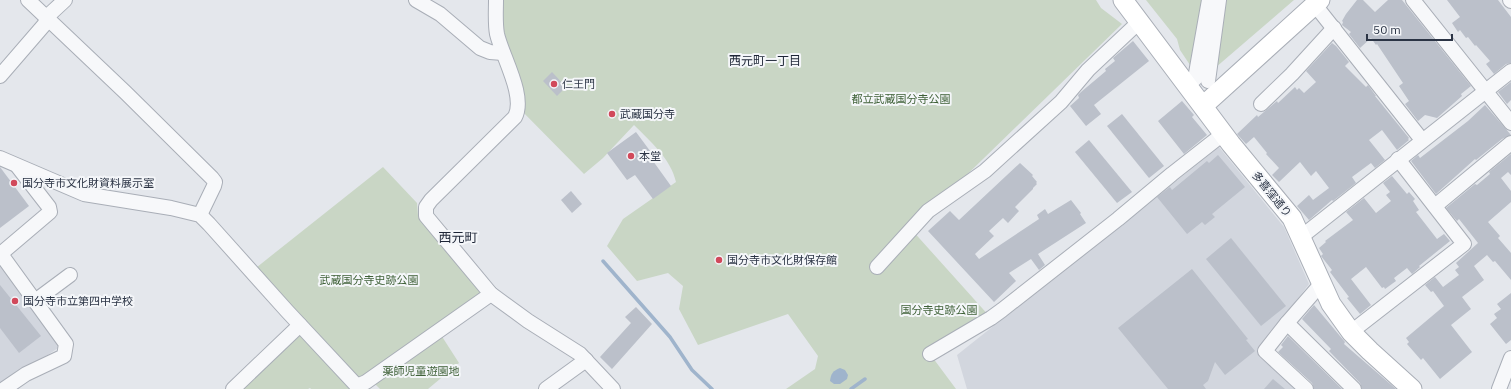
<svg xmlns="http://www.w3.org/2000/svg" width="1511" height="389" viewBox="0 0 1511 389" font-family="'IBM Plex Sans','Noto Sans JP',sans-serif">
<rect width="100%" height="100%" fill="#e4e7ec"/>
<g fill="#d2d6de">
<polygon points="1219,147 1284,227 1309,284 1260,349 1302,389 967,389 957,355"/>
<polygon points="0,261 61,346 0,387"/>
</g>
<g fill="#c9d6c5">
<path d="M 496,0 L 1096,0 L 1101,8 L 1122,24 L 911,229 L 991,318 L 930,354 L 956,389 L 786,389 L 815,369 L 818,356 L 788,314 L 698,345 L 679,309 L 683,286 L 668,273 L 637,281 L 607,246 L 623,219 L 676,182 C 671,159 650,141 634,125 L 603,158 L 584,174 L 518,107 Z"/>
<polygon points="1146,0 1294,0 1215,68 1190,65 1180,50 1177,39"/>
<polygon points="383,167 417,203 418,215 479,279 484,292 352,389 311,389 310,388 308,389 233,389 300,325 252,271"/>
<polygon points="441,335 459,363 428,389 380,389 375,384 377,381"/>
</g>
<path fill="#9fb4cc" d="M 840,368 L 845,370 L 848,375 L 847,379 L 840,384 L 834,384 L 830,381 C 831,373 833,371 840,368 Z"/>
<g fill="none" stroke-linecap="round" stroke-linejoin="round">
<g stroke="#9fb4cc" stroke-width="3.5">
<polyline points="603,261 670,337 692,370 712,389"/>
<polyline points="851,389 865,379"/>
</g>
</g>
<g fill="#bbc0ca">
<polygon points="1357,0 1363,0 1375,12 1388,0 1402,0 1471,86 1461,94 1462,96 1437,118 1425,115 1418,121 1405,104 1409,101 1399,86 1403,83 1377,44 1376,45 1371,38 1360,48 1349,34 1351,32 1342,25 1343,22 1342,21 1346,14"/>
<polygon points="1447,0 1498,0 1511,17 1511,63 1506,64 1494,74 1486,64 1490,61 1476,45 1475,46 1468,37 1466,38 1460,30 1458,32 1452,23 1460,17"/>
<polygon points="1133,41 1149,61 1094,105 1101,114 1086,126 1070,106 1079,98 1078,95 1081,92 1106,71 1105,69 1115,61 1113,58"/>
<polygon points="1332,43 1336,46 1349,62 1345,66 1366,87 1368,85 1376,96 1375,96 1409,138 1408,139 1409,140 1397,150 1382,130 1369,140 1385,160 1375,168 1371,163 1352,177 1356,183 1333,201 1332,200 1309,220 1297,206 1309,195 1313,200 1329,188 1316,171 1311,176 1300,162 1279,182 1272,175 1279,168 1266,154 1267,153 1254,137 1246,144 1237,134 1257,115 1258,117 1277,101 1278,103 1295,87 1297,90 1299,88 1304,93 1316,82 1306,71"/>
<polygon points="552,72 566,87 557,96 543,81"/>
<polygon points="1511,82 1511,100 1507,104 1498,92"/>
<polygon points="1182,101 1194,115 1192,117 1207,135 1184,154 1158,121"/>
<polygon points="1485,105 1511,135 1502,139 1476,160 1475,159 1436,194 1411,161 1418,155 1420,158 1468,121"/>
<polygon points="1122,114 1164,166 1149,178 1107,126"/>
<polygon points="636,132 656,159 653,161 671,186 653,199 635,175 627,180 607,153"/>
<polygon points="1089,140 1132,192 1117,203 1075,152"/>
<polygon points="1511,154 1511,175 1508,172 1501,178 1511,191 1511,202 1488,222 1500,236 1498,238 1511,253 1511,280 1495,261 1493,262 1487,255 1474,266 1484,280 1462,297 1471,309 1451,325 1472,352 1440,379 1423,358 1421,360 1407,344 1409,342 1406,338 1444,306 1433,291 1431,292 1425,285 1435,277 1443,287 1459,275 1455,270 1459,267 1456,263 1478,243 1459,219 1457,221 1446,208 1475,184 1477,185 1490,174 1489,172"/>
<polygon points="1218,155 1245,187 1212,214 1215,217 1205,225 1202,222 1187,234 1157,197 1170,187 1172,190 1207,161 1209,163"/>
<polygon points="1020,163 1033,175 1032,176 1037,182 1036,183 1037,184 1033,188 1033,189 1015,207 1019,211 1008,223 1003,218 989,231 994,236 975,254 979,259 1039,219 1037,215 1045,209 1048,214 1071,200 1081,213 1080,214 1086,223 1038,254 1045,265 1039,270 1031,259 1009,273 1016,281 994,302 928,231 950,211 959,220"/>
<polygon points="0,167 29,206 0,228"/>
<polygon points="1392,176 1407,194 1409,192 1415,199 1413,201 1419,210 1416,212 1437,239 1444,234 1450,241 1419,266 1420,267 1412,274 1407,268 1394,278 1396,281 1385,289 1384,287 1382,288 1366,267 1351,279 1371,305 1360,314 1347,298 1349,297 1330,272 1332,270 1321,256 1323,254 1319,248 1326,242 1325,241 1353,220 1346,212 1364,198 1376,213 1391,201 1386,195 1390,192 1383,183"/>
<polygon points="571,191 582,204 572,213 561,200"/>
<polygon points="1231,238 1286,306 1261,326 1206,259"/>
<polygon points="1192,269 1248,339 1246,340 1255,351 1225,375 1215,362 1208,381 1203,385 1206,389 1168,389 1118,328"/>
<polygon points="0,285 41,336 19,353 0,328"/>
<polygon points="1511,293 1511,340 1506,344 1490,324 1497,318 1494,314 1501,309 1497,304"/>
<polygon points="1314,305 1345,342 1344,344 1396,389 1362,389 1360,383 1329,351 1331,349 1302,319"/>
<polygon points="636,307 652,324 612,369 600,357 631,323 625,317"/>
<polygon points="1288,336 1342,389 1314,389 1312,383 1278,352 1283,347 1281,345"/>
<polygon points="1273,379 1285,389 1264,389"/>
</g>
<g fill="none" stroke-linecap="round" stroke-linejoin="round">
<defs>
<g id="street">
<polyline points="28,0 126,93 212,178 215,182 214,186 200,215"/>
<polyline points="416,0 440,14 480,48 490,52 503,53"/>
<path d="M 496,0 C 496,11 495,23 497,34 C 502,56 526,96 515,117 L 431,200 L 426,207 L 426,216 L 491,294 L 528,321 L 580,354 L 613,389"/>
<polyline points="1413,0 1511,123"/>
<polyline points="1510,0 1511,1"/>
<polyline points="1315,5 1422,140"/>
<polyline points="0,76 44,25 51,13 65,0"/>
<polyline points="1195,79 1209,0"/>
<polyline points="1208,81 1219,0"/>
<polyline points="1261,104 1292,74 1334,28"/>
<polyline points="0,158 84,194 171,208 200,215 209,224 287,311 357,386 366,382 491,294"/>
<polyline points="1435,206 1511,143"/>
<polyline points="1301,237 1511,71"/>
<polyline points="877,267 928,211 985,171 1061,102 1088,70 1139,22"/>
<polyline points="35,301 70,275"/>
<polyline points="1287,323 1354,389"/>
<polyline points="1351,332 1464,244 1398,159"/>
<polyline points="930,354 991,318 1002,310 1118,219 1172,174 1223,134"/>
<polyline points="4,389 26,374 64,356 66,344 3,257 4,251 50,212 49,207 18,167"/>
<polyline points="233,389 300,325"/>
<polyline points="546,389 586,360"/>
<polyline points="1306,389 1265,351 1287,323 1321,284"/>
<polyline points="1499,389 1511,358"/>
</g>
<g id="secondary">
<polyline points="1123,0 1231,144 1292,218 1331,304 1351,332 1370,351 1412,389"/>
<polyline points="1203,106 1320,0"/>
</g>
</defs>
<use href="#street" stroke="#a9aeb7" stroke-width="16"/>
<use href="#secondary" stroke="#a9aeb7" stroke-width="21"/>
<use href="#street" stroke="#f7f8fa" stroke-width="14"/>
<use href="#secondary" stroke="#fff" stroke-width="19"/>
</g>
<g fill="#d1495b" stroke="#f4f6f9" stroke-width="1.5">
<circle cx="554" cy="84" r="4"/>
<circle cx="612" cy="114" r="4"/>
<circle cx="631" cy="156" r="4"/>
<circle cx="14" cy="183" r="4"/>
<circle cx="719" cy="260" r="4"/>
<circle cx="15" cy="301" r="4"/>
</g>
<g text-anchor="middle" stroke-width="4" stroke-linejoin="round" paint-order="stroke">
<g font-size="11" fill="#2b3445" stroke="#f4f6f9" text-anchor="start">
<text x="562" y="88">仁王門</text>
<text x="620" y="118">武蔵国分寺</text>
<text x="639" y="160">本堂</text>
<text x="22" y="187">国分寺市文化財資料展示室</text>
<text x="727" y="264">国分寺市文化財保存館</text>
<text x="23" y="305">国分寺市立第四中学校</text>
</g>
<g font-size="11" fill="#3f6138" stroke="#f4f6f9">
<text x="901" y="103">都立武蔵国分寺公園</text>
<text x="369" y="284">武蔵国分寺史跡公園</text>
<text x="939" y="314">国分寺史跡公園</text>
<text x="421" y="375">薬師児童遊園地</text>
</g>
<g font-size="11" fill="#2b3445" stroke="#f4f6f9">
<text transform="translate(1272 194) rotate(51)" y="4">多喜窪通り</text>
</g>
<g font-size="12" fill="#1d2536" stroke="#f4f6f9">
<text x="765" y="65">西元町一丁目</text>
</g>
<g font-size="13" fill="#1d2536" stroke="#f4f6f9">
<text x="458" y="242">西元町</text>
</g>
</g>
<path d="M1367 34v6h85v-6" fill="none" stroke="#2b3445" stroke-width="2"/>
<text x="1373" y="34" font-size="12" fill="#2b3445" stroke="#f4f6f9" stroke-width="3" paint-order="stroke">50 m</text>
</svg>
